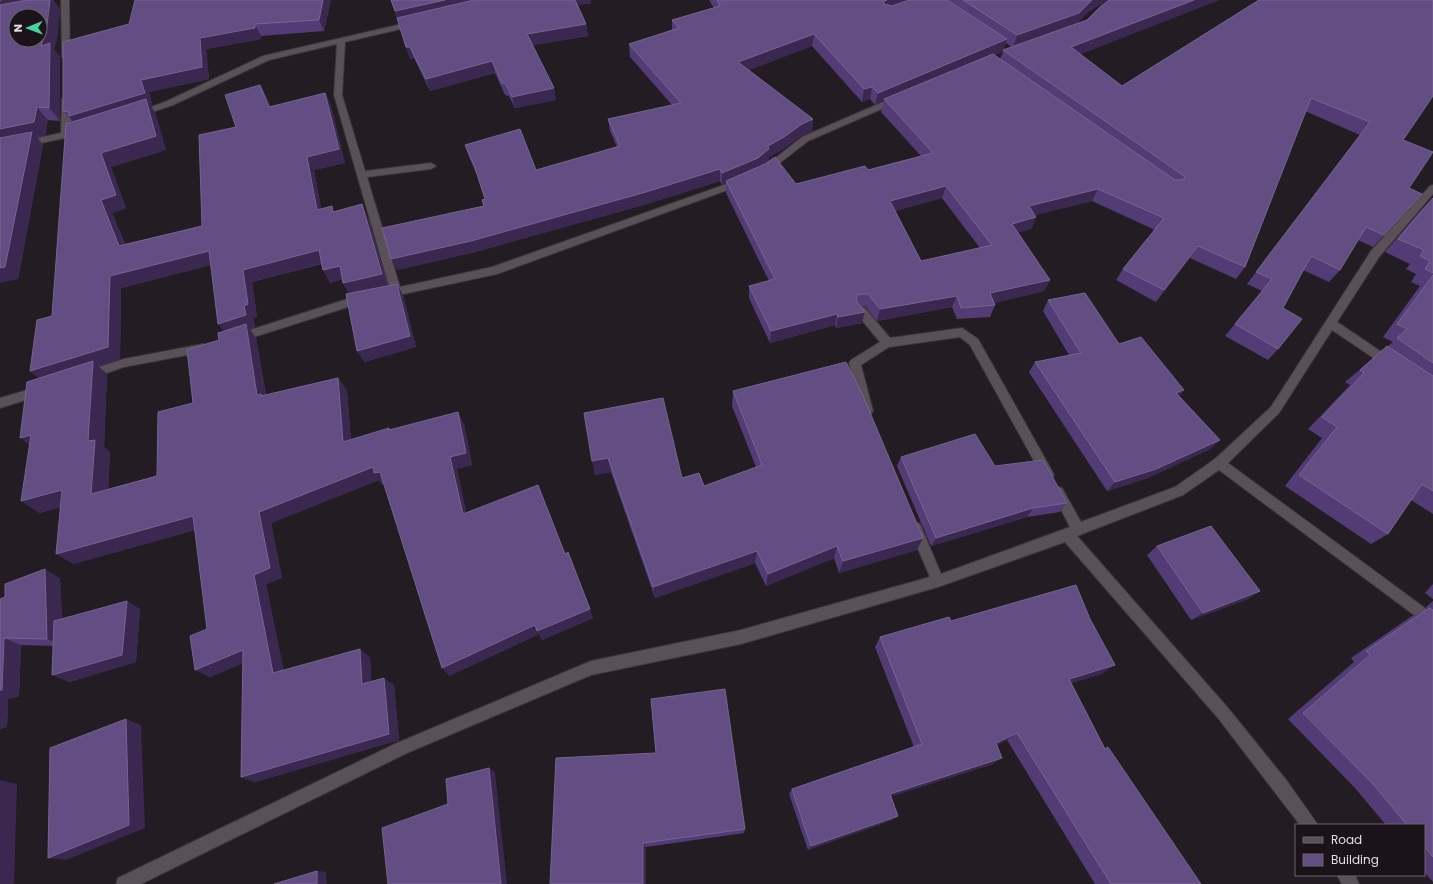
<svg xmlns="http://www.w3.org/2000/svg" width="1433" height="884" viewBox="0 0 1433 884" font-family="Poppins,sans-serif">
<rect width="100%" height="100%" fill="#241c23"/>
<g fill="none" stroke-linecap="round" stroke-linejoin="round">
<defs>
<g id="street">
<polygon points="61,0 69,0 70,57 66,60 62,57"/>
<polygon points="415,21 418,21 418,25 345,42 342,95 365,171 431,163 436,166 431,169 367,177 400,287 492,267 738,180 744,180 746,182 744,184 497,274 385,298 381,297 380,294 381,291 390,289 334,95 337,44 269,60 173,105 137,117 133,114 167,101 263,56"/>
<polygon points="66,96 70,99 71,131 80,129 85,132 83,134 0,152 0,146 61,133 62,99"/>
<polygon points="897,96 900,97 900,101 808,141 768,172 762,172 760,170 802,137"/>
<polygon points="1433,185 1433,194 1379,257 1337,322 1395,361 1397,364 1395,367 1387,367 1332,330 1279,413 1228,463 1433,614 1433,629 1219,470 1183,495 1077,536 1228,708 1287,781 1318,825 1300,825 1218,718 1065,542 938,587 741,644 591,675 407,753 141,884 116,884 118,878 397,743 591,661 741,630 930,577 909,528 910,524 915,522 920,524 941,574 1070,527 1052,492 1054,488 1058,487 1062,488 1081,522 1175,487 1215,459 1271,407 1371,251 1430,186"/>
<polygon points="363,294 367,295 368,298 367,301 238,342 234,341 232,338 234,335"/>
<polygon points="860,306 864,307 890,338 962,328 978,339 1052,471 1054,475 1052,479 1048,480 1044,479 970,345 960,337 889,347 861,365 873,411 871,414 867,416 863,414 849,363 851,360 880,342 856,313 855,310 856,307"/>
<polygon points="203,344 207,345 209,348 207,351 203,352 124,367 87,380 83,378 81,375 83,372 124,359"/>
<polygon points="41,386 45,388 47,391 45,394 0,408 0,398"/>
<polygon points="1337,875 1355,875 1359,884 1342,884"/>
</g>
</defs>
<use href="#street" stroke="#3c363b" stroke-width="2"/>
<use href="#street" fill="#5a5158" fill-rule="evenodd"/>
</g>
<g fill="#533c76" fill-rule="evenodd">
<polygon points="0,0 21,0 20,1 27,0 53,0 60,9 57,39 54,49 60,57 60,121 48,120 45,136 37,137 43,145 18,279"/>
<path d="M 331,0 L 324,31 L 261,36 L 261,39 L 206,49 L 209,79 L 149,92 L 152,104 L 150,105 L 155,112 L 166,150 L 111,167 L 126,208 L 112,213 L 125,244 L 202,226 L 236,127 L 260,85 L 271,107 L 325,93 L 331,106 L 345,163 L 314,170 L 321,209 L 368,218 L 388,285 L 403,295 L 416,347 L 364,362 L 349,293 L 343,283 L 343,279 L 330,283 L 321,264 L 252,282 L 257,317 L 253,318 L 255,327 L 250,329 L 256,338 L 266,395 L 338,378 L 347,391 L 351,440 L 390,430 L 464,424 L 472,465 L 457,469 L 466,512 L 565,553 L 593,618 L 542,640 L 539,634 L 449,676 L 384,484 L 382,485 L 379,480 L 271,523 L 282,578 L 266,584 L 283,670 L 370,657 L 371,681 L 394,685 L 399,740 L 255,782 L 241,777 L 243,663 L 210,677 L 195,670 L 207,629 L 195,530 L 73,564 L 61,507 L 39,513 L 39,378 L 30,371 L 52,316 L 72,122 L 63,111 L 63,42 ZM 211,265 L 224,331 L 219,340 L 193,403 L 157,476 L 108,489 L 110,452 L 104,447 L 107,374 L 98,366 L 120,359 L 121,288 Z"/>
<polygon points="391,0 591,0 591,3 578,5 586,24 588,36 533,45 556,100 515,108 509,96 505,95 495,73 430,91 414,58 410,59"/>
<path d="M 709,0 L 1107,0 L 1088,12 L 1076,24 L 1087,20 L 1109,0 L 1219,0 L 1080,54 L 1122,86 L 1259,0 L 1403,140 L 1409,188 L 1384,235 L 1373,247 L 1358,240 L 1340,270 L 1329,282 L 1303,270 L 1283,308 L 1278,349 L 1268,360 L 1225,336 L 1262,291 L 1247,284 L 1360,135 L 1305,111 L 1245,267 L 1236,279 L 1190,258 L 1156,302 L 1116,280 L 1123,269 L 1155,230 L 1092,201 L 1035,215 L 1036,217 L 1031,229 L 1018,232 L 1050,280 L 1044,291 L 994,303 L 995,305 L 990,317 L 957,319 L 952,307 L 877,321 L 865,306 L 860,306 L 862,323 L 836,328 L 835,325 L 770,343 L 749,298 L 749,286 L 769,281 L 726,193 L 726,183 L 722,185 L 720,181 L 647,204 L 475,252 L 397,270 L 484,206 L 485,199 L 478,177 L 469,157 L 465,145 L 536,170 L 617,147 L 610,131 L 608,119 L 672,105 L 630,57 L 629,44 L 672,30 L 672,20 L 714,8 ZM 1006,43 L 1012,47 L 1003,50 ZM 812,46 L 862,102 L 870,99 L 875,105 L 884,101 L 881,112 L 921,156 L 868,170 L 796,184 L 763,165 L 769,161 L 769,157 L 783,149 L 801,136 L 812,131 L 813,119 L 749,70 ZM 1003,52 L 1000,59 L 994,55 ZM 942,198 L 980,248 L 921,261 L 895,211 Z"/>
<polygon points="1433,198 1433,514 1411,500 1388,534 1371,544 1285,486 1322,438 1308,429 1350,385 1345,382 1393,342 1383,337 1420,286 1411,282 1416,274 1406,269 1410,264 1385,252 1421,210"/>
<polygon points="1048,300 1119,344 1179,396 1220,440 1210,449 1148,478 1107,491 1029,372 1035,362 1069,355 1043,311"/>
<polygon points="733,391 917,550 839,573 834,558 766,586 755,563 655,598 611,472 595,475 584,413 682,478 704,486 756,467 732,406"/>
<polygon points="901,457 995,466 1067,503 1060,512 1027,517 931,546 897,466"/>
<polygon points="1157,546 1260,591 1248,599 1191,620 1147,555"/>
<polygon points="60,578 62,619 140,609 136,662 69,682 53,646 21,645 19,696 8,699 7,727 0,729 0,599"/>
<polygon points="1433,584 1433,599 1425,593"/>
<polygon points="1433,601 1433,882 1424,872 1424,825 1386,825 1355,788 1288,719 1354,662 1351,658 1412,616 1428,609 1426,607"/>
<polygon points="951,621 1102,674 1071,683 1105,749 1201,884 1095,884 1007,740 997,745 993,764 891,796 898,816 892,820 808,850 789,794 792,789 914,747 875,647 880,637"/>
<polygon points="656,753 745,829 744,833 646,847 550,884"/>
</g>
<g fill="#3a2850">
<polygon points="2,0 21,0 9,18 0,6 0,3"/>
<polygon points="50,0 53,0 60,9 57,39 54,49 60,57 60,121 49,108 41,46"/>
<polygon points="323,0 331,0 324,31 319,20"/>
<polygon points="445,0 498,0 399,23 395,11"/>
<polygon points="573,0 591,0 591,3 574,6"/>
<polygon points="887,0 917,0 881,14 884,1"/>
<polygon points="1092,0 1107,0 1088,12 1074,26 1013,47 1017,35"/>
<polygon points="1194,0 1219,0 1066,60 1071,47"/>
<polygon points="255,24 261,36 261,39 206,49 209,79 149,92 152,104 150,105 155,112 166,150 111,167 126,208 112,213 130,258 119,246 101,200 101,153 77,127 69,116 141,80 200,38"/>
<polygon points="586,24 588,36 530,46 527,34"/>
<polygon points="814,34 812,46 738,74 738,62"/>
<polygon points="1007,39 1003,52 885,101 884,99 884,101 875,105 878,93"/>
<polygon points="406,47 410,47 414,58 410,59"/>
<polygon points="492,61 495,73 430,91 426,79"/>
<polygon points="260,85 267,98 277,120 269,107"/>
<polygon points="872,87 870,99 862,102 864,89"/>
<polygon points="554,88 556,100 515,108 512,97"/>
<polygon points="325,93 331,106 345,163 314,170 324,223 317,210 307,157"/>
<polygon points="37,107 48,120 45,136 37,137 43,145 18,279 0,283 0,129"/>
<polygon points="813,119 812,131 801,136 783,149 769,157 769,161 757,170 726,181 726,183 722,185 722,173 768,146 802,124"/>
<polygon points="720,169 720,181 647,204 475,252 397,270 391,259"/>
<polygon points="946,186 942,198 887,213 890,201"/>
<polygon points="1098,189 1092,201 1024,218 1029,206"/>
<polygon points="362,204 368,218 388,287 350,295 343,283"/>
<polygon points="1036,217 1031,229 1007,236 1012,224"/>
<polygon points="1198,246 1190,258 1156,302 1164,290"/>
<polygon points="319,250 326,262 252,282 257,317 253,318 255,327 250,329 256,338 267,401 257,395 228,336 218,324 243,270"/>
<polygon points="209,251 219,263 121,288 120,359 98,366 107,374 104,447 110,452 107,505 91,494 88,441 44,382 30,371 110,276"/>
<polygon points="340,266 347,278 330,283 323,270"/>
<polygon points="1050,280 1044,291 985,305 990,293"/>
<polygon points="397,284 403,295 416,347 364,362 357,351"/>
<polygon points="957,296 952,307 877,321 880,309"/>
<polygon points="865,312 862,323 836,328 838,317"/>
<polygon points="837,314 835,325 770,343 771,331"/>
<polygon points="338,378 347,391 352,454 343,442"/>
<polygon points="1184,390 1176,400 1176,393"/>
<polygon points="458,412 464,424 472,465 457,469 469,525 463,514 450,457"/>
<polygon points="31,435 37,451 20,438"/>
<polygon points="1220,440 1210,449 1148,478 1107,491 1115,482"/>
<polygon points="608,458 611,472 595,475 592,461"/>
<polygon points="373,467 380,472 388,484 382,485 379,480 271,523 282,578 266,584 286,681 273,673 254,575 259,512"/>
<polygon points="62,490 79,502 39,513 21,501"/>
<polygon points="1033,508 1027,517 931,546 936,538"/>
<polygon points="193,516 206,527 73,564 56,554"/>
<polygon points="923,538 917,550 839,573 843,561"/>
<polygon points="837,546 834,558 766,586 768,574"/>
<polygon points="757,551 755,563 655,598 653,587"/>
<polygon points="45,569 60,578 63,646 47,639"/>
<polygon points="1260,591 1248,599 1191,620 1203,613"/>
<polygon points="127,601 140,609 136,662 69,682 52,675"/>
<polygon points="590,609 593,618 542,640 539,634 449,676 442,668 535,625"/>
<polygon points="4,638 21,645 19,696 8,699 7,727 0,729 0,690"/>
<polygon points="360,649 370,657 372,692 362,684"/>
<polygon points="243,650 256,658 210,677 195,670"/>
<polygon points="1115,665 1102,674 1058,687 1069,679"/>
<polygon points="384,678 394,685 399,740 255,782 241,777"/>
<polygon points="126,719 141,725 145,828 66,860 48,858"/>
<polygon points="1017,733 1007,740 987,750 996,743"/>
<polygon points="1002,758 993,764 884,799 890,794"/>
<polygon points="489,768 495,772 507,884 501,884"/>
<polygon points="0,780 17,784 14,884 0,884"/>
<polygon points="898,816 892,820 808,850 811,846"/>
<polygon points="643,843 646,847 646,884 643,884"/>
<polygon points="317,871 326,872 327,884 317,884"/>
</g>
<g fill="#624e82" stroke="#766491" fill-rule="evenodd">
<path d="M 27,0 L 50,0 L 47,25 L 41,46 L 50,43 L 49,108 L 37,107 L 34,122 L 0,129 L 0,5 ZM 16,16 L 40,16 L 40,40 L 16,40 Z"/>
<polygon points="135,0 323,0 319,20 255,24 255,28 200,38 202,67 141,80 145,93 69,116 69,112 63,111 63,42 129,24"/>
<polygon points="391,0 445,0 395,11"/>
<polygon points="474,0 575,0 586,24 527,34 554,88 512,97 506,84 502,83 492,61 426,79 410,47 406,47 397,18"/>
<polygon points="717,0 887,0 884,1 884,4 892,6 909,0 947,0 1007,39 878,93 872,87 864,89 814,34 738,62 813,119 802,124 784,137 768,146 769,149 758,158 722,173 720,169 646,192 471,241 391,259 382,228 484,206 482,200 485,199 474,165 465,145 520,129 536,170 620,146 608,119 681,103 629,44 679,28 672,20 720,6"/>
<polygon points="963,0 1092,0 1079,13 1017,35"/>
<path d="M 1109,0 L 1194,0 L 1071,47 L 1122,86 L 1259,0 L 1433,0 L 1433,96 L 1403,140 L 1433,152 L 1409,188 L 1422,194 L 1384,235 L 1366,227 L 1340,270 L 1311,256 L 1283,308 L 1302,319 L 1278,349 L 1235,324 L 1272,279 L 1256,272 L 1370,122 L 1311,98 L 1245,267 L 1198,246 L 1164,290 L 1123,269 L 1164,218 L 1098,189 L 1029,206 L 1036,217 L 1012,224 L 1050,280 L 990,293 L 995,305 L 961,308 L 957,296 L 880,309 L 868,294 L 859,294 L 856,298 L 857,302 L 865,312 L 838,317 L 837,314 L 771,331 L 749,286 L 775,279 L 726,181 L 765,164 L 775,157 L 796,184 L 865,166 L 868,170 L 933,153 L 884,99 L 993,54 L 1175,180 L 1181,180 L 1185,178 L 1184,176 L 1003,50 L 1087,20 L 1101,6 ZM 946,186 L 992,245 L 921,261 L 890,201 Z"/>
<polygon points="260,85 269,107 325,93 339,149 307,157 317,210 332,206 333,212 362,204 382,274 343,283 340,266 323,270 319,250 243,270 248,304 244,306 246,315 218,324 209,251 110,276 108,347 30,371 37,320 52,316 66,124 146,99 156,136 101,153 116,195 101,200 119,246 202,226 199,135 236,127 225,95"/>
<polygon points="32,132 5,267 0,268 0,138"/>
<polygon points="1433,198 1433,273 1425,269 1430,261 1420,256 1424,250 1398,239"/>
<polygon points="1433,275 1433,363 1397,338 1407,329 1397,324"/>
<polygon points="397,284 410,336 357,351 346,294"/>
<polygon points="1085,293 1119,344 1141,337 1184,390 1176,393 1220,440 1156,469 1115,482 1035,362 1081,353 1048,300"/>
<polygon points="246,324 257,395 261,394 261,396 338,378 343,442 389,428 389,430 458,412 466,453 450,457 463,514 538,485 565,554 568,552 590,609 537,631 535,625 442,668 380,472 374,473 373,467 259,512 270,568 254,575 273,673 360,649 362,684 384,678 389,734 241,777 243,650 195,670 190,636 207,629 193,516 56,554 62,490 21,501 31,435 20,438 27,382 93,361 88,441 95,440 91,494 157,476 158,412 193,403 187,350 219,340 218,333"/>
<polygon points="1387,346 1433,376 1433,491 1422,484 1388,534 1299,475 1337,427 1322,417 1364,373 1360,370"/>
<polygon points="846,362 863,396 923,538 843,561 837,546 768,574 757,551 653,587 608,458 592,461 584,413 663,398 682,478 699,473 704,486 762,465 733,391"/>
<polygon points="975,434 995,466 1043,460 1067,503 1033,508 936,538 901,457"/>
<polygon points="1211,526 1260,591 1203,613 1157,546"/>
<polygon points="45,569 47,639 4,638 2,690 0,690 0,599 5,597 5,584"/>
<polygon points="1076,585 1090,619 1115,665 1069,679 1105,749 1108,747 1201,884 1111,884 1017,733 996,743 1002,758 890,794 898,816 811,846 792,789 922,744 880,637 949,617 951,621"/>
<polygon points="127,601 122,655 52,675 54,621"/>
<polygon points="1429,608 1433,610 1433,857 1424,846 1424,825 1407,825 1373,784 1303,713 1370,655 1366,651"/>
<polygon points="725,689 745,829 643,843 643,884 550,884 556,758 656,753 651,699"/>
<polygon points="126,719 129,825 48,858 50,748"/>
<polygon points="489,768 501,884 388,884 382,828 448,804 446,779"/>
<polygon points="317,871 317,884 274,884"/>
</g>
<rect x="1295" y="824" width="130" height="52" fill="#1b1319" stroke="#6b6469"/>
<rect x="1303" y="837" width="20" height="6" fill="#5a5158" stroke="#6b6469"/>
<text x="1331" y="844" font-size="12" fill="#e3dee2">Road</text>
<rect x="1303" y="854" width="20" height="12" fill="#624e82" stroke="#6b6469"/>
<text x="1331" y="864" font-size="12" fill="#e3dee2">Building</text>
<g transform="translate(28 28) rotate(269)"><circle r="19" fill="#1b1319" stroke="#6b6469"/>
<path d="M0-3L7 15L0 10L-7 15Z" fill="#46d49e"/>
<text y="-6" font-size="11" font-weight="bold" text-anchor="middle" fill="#e3dee2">N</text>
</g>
</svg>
